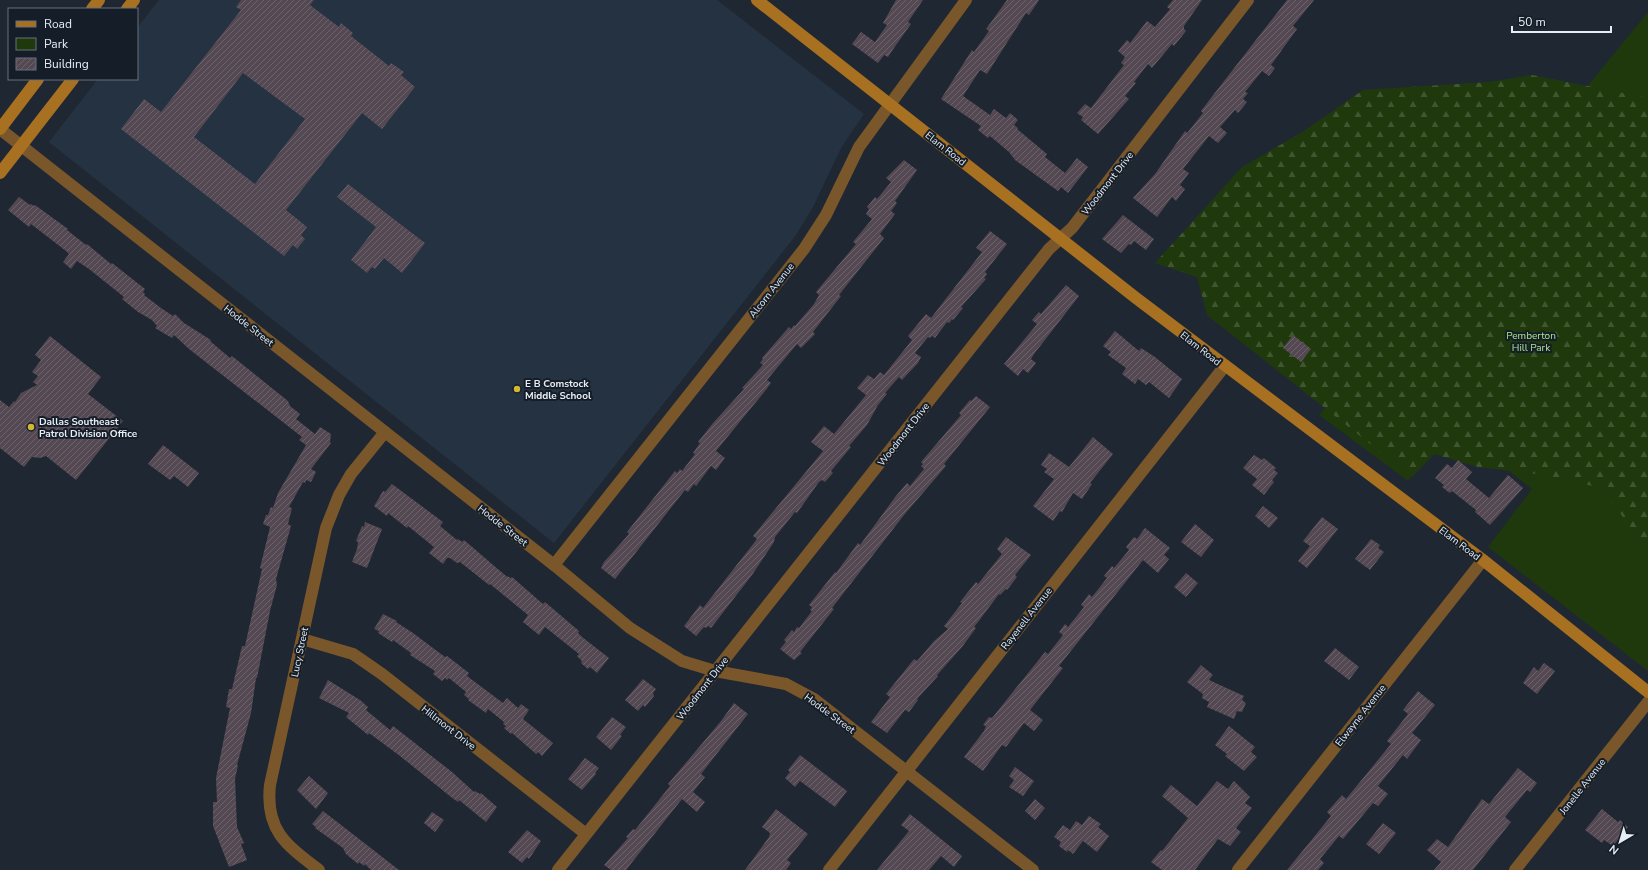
<svg xmlns="http://www.w3.org/2000/svg" width="1648" height="870" viewBox="0 0 1648 870" font-family="'Nunito Sans',sans-serif">
<defs>
<pattern id="forest-firs" width="22" height="20" patternUnits="userSpaceOnUse"><rect width="22" height="20" fill="#1f390c"/><path d="M5 1l3.5 6h-7zM16 11l3.5 6h-7z" fill="#405630"/></pattern>
<pattern id="building-hatch" width="6" height="6" patternUnits="userSpaceOnUse"><rect width="6" height="6" fill="#544852"/><path d="M-1 1l2-2M0 6l6-6M5 7l2-2" fill="none" stroke="#6d636c"/></pattern>
</defs>
<rect width="100%" height="100%" fill="#1f2832"/>
<polygon fill="#253242" points="159,0 717,0 864,114 841,148 813,207 796,235 554,543 49,142 98,79 137,79 137,28"/>
<polygon fill="#1f390c" points="1648,12 1648,671 1488,547 1532,489 1450,425 1408,481 1319,415"/>
<polygon fill="url(#forest-firs)" points="1532,75 1648,98 1648,550 1601,488 1546,475 1478,467 1434,454 1412,477 1207,315 1197,277 1155,263 1242,167 1301,133 1363,90 1488,82"/>
<g fill="url(#building-hatch)" fill-rule="evenodd">
<path d="M 241,0 L 314,0 L 310,5 L 339,27 L 341,23 L 353,33 L 351,36 L 389,66 L 391,63 L 404,72 L 401,75 L 415,87 L 382,129 L 362,113 L 286,210 L 307,227 L 301,235 L 305,239 L 297,249 L 293,245 L 284,256 L 121,129 L 144,99 L 161,112 L 241,10 L 236,7 ZM 243,73 L 305,119 L 255,184 L 194,137 Z"/>
<polygon points="896,0 923,0 908,22 911,24 896,45 888,57 884,55 878,63 852,44 861,32 875,42 887,25 883,23"/>
<polygon points="1007,0 1039,0 1029,15 1026,13 987,74 980,70 963,96 990,115 994,109 1006,118 1010,113 1018,120 1014,125 1018,128 1017,129 1047,154 1045,157 1065,173 1077,158 1088,167 1068,193 1061,187 1058,191 1015,160 1009,152 990,136 988,138 978,130 981,126 941,99 972,50 974,52 989,31 986,29"/>
<polygon points="1173,0 1202,0 1184,26 1184,29 1186,31 1174,46 1172,44 1152,68 1148,64 1134,82 1136,83 1125,96 1129,99 1098,134 1081,120 1083,117 1077,113 1085,104 1091,108 1124,65 1121,63 1125,57 1118,51 1127,40 1130,43 1147,21 1155,27 1170,9 1167,7"/>
<polygon points="1287,0 1314,0 1293,26 1297,29 1271,65 1275,68 1269,76 1262,71 1245,92 1248,93 1243,99 1247,102 1238,113 1235,110 1220,127 1227,133 1218,143 1209,136 1183,169 1189,173 1180,185 1185,189 1176,201 1172,197 1157,217 1133,198 1155,174 1185,131 1187,133 1203,113 1201,111 1214,94"/>
<polygon points="904,160 917,170 895,201 897,203 891,211 895,214 880,234 884,238 839,295 841,296 813,332 815,334 801,348 797,344 767,380 771,383 765,391 716,451 725,458 716,470 711,466 696,486 694,484 688,492 685,490 615,579 601,568 604,562 629,534 627,532 675,471 677,473 680,469 682,471 695,454 693,453 700,443 698,442 713,423 744,389 742,388 763,365 760,363 763,359 762,358 789,327 791,329 794,325 795,326 814,304 819,295 816,292 856,244 853,242 872,219 866,214 869,209 867,207 875,197 877,199 891,182 886,178"/>
<polygon points="348,184 425,243 402,273 384,258 375,269 372,267 367,273 351,260 376,227 337,197"/>
<polygon points="19,197 30,205 31,204 34,206 35,205 68,229 67,230 86,245 87,244 111,264 112,263 145,289 143,292 145,294 144,295 161,308 173,316 175,314 184,323 211,340 210,341 230,358 232,356 288,401 290,406 300,414 296,419 315,434 320,427 331,434 330,442 331,443 311,469 316,472 311,482 306,480 305,483 303,482 289,507 292,508 288,524 291,526 276,579 277,585 270,611 257,678 256,678 251,713 237,765 238,765 235,779 237,827 244,843 241,844 247,860 229,867 213,826 213,802 217,802 216,778 230,708 226,707 229,689 232,689 242,646 245,646 262,569 260,568 270,527 263,524 266,515 268,515 271,507 273,508 278,493 306,445 299,440 302,437 189,349 174,335 172,338 155,328 157,326 152,320 138,312 122,299 124,297 89,269 77,261 71,269 63,262 69,254 66,251 31,224 29,227 8,210"/>
<polygon points="1123,215 1154,239 1146,250 1134,241 1131,245 1129,244 1121,253 1102,239"/>
<polygon points="990,231 1007,244 985,272 987,274 984,278 986,279 961,307 963,308 953,320 952,319 949,323 947,322 935,338 932,336 930,338 928,337 915,353 921,357 918,363 902,380 899,377 885,393 887,394 878,405 867,425 849,446 851,447 831,471 833,473 825,482 822,480 819,482 797,513 795,512 775,537 774,542 752,575 711,628 708,626 706,628 704,627 696,636 684,626 700,605 703,608 757,539 753,536 823,451 811,442 824,426 834,434 866,395 857,388 868,375 874,379 880,372 884,375 912,340 908,336 926,314 931,318 982,252 976,248"/>
<polygon points="1066,285 1079,296 1034,354 1031,359 1036,363 1028,373 1023,369 1018,376 1004,364 1037,324 1032,320 1039,312 1041,314"/>
<polygon points="1115,331 1139,351 1141,348 1155,357 1182,379 1169,398 1149,382 1146,385 1138,379 1135,384 1122,374 1126,368 1108,355 1111,352 1103,346"/>
<polygon points="1293,335 1311,349 1301,362 1283,348"/>
<polygon points="50,336 101,377 88,394 123,421 76,480 46,456 40,458 32,457 24,467 0,448 0,400 9,407 14,401 15,402 21,393 37,385 33,382 38,376 32,372 41,360 35,355"/>
<polygon points="976,396 990,407 944,464 946,466 904,515 832,608 834,609 800,652 802,653 794,660 780,649 786,642 784,640 792,630 794,632 797,627 799,628 812,611 810,610 812,607 809,605 835,572 836,573 858,543 860,545 896,496 907,483 910,486 924,469 921,466 923,464 921,462 961,415 959,413 970,400 971,401"/>
<polygon points="1093,437 1113,454 1090,483 1092,484 1082,499 1073,493 1062,512 1060,511 1053,521 1033,506 1054,479 1044,472 1047,469 1041,465 1049,453 1069,467"/>
<polygon points="163,445 199,473 188,487 174,476 170,480 148,464"/>
<polygon points="1254,455 1262,460 1264,458 1276,468 1274,470 1278,473 1272,480 1274,482 1264,495 1252,485 1257,479 1243,468"/>
<polygon points="1458,460 1472,472 1466,479 1489,498 1508,475 1523,488 1490,525 1475,512 1476,510 1452,491 1450,493 1442,487 1444,485 1435,478 1447,464 1452,468"/>
<polygon points="392,484 443,522 440,526 457,540 458,539 462,542 464,540 506,576 511,578 512,577 543,604 545,602 579,631 578,633 582,637 609,658 597,673 590,667 588,669 581,663 582,661 577,656 579,654 545,627 539,635 523,622 528,615 490,584 489,585 460,562 457,563 450,558 447,558 443,564 429,553 434,547 408,526 407,528 388,513 387,516 374,506 383,491 385,492"/>
<polygon points="1263,506 1278,518 1269,528 1255,516"/>
<polygon points="1322,517 1338,529 1307,568 1298,561 1310,546 1303,541"/>
<polygon points="365,522 382,529 367,568 352,562 357,549 358,542 356,541 362,526 364,527"/>
<polygon points="1195,524 1214,540 1201,557 1181,542"/>
<polygon points="1145,528 1170,548 1164,555 1169,559 1158,573 1143,560 1059,666 1063,668 1030,710 1043,720 1034,731 1024,723 1006,747 1002,745 983,771 964,757 984,731 986,726 983,725 989,717 992,718 1045,652 1048,654 1063,635 1059,632 1065,624 1068,627 1084,607 1081,605 1089,594 1092,597 1107,578 1104,576 1112,566 1114,568 1129,550 1126,547 1134,537 1137,539"/>
<polygon points="1006,537 1031,555 1015,575 1017,577 1007,590 1006,589 1000,595 999,594 978,622 974,627 976,628 962,647 937,675 938,676 917,699 918,700 909,712 905,710 887,733 871,722 890,697 886,694 914,659 917,661 934,641 948,629 944,626 962,603 960,602 976,582 978,584 1002,554 997,549"/>
<polygon points="1371,539 1380,545 1378,548 1384,552 1370,570 1355,559"/>
<polygon points="1186,573 1198,583 1186,597 1174,587"/>
<polygon points="383,614 397,621 396,622 413,633 445,657 447,656 469,673 467,676 503,703 507,698 518,708 521,704 529,710 523,719 553,743 542,756 538,752 536,754 512,733 511,734 504,728 506,726 503,724 504,722 488,709 486,713 468,700 469,699 464,695 466,692 449,678 447,680 445,678 442,681 433,674 435,671 410,655 411,653 393,640 392,642 378,633 379,631 374,629"/>
<polygon points="1335,648 1359,667 1349,680 1324,661"/>
<polygon points="1544,663 1555,671 1537,694 1523,683 1534,667 1538,671"/>
<polygon points="1201,665 1213,675 1209,680 1244,696 1242,700 1246,703 1242,712 1237,711 1234,719 1207,707 1209,702 1202,698 1203,694 1187,682"/>
<polygon points="643,679 656,689 653,693 654,696 645,707 643,705 638,711 625,700"/>
<polygon points="328,680 360,700 368,707 366,710 390,730 393,726 452,772 474,792 475,791 480,794 481,793 497,807 486,822 459,800 458,802 451,797 400,756 369,733 368,735 362,730 346,717 349,713 319,698"/>
<polygon points="1418,691 1435,705 1412,733 1421,740 1407,759 1403,755 1378,786 1388,794 1378,806 1373,803 1343,839 1339,836 1320,859 1324,863 1318,870 1287,870 1331,816 1327,812 1342,795 1346,799 1391,744 1387,741 1408,714 1403,710"/>
<polygon points="734,703 748,714 701,774 705,777 693,792 705,802 697,812 682,799 626,870 611,870 604,865 628,838 626,837 633,829 635,830 670,786 668,784 721,721"/>
<polygon points="612,717 626,727 620,735 622,736 611,750 596,737"/>
<polygon points="1229,726 1255,747 1251,752 1257,757 1244,771 1225,756 1227,754 1215,745"/>
<polygon points="800,755 847,791 835,807 800,781 795,787 785,778 790,772 788,770"/>
<polygon points="585,758 599,768 595,773 596,774 582,790 568,779"/>
<polygon points="1015,767 1034,781 1023,796 1009,787 1014,780 1009,776"/>
<polygon points="1518,768 1537,783 1530,792 1527,790 1505,817 1511,822 1473,870 1434,870 1441,862 1427,850 1437,839 1448,847 1482,799 1489,804"/>
<polygon points="309,776 328,793 316,809 297,790"/>
<polygon points="1217,781 1228,789 1234,781 1250,797 1245,803 1252,808 1236,828 1241,832 1230,846 1218,839 1195,870 1162,870 1151,862 1161,850 1162,851 1188,818 1162,796 1171,785 1197,806"/>
<polygon points="1035,799 1045,808 1035,820 1025,811"/>
<polygon points="776,809 808,834 787,860 791,863 786,870 745,870 769,837 770,833 762,827"/>
<polygon points="1602,809 1618,822 1620,820 1628,827 1613,846 1604,840 1602,843 1585,830"/>
<polygon points="323,811 354,835 399,870 371,870 365,864 364,866 359,862 358,864 346,854 343,848 315,828 316,827 312,824"/>
<polygon points="432,812 444,820 435,832 424,823"/>
<polygon points="910,814 962,856 954,867 941,856 929,870 877,870 909,831 901,825"/>
<polygon points="1089,816 1101,824 1098,827 1109,836 1097,852 1083,841 1073,854 1068,850 1067,852 1059,846 1061,842 1054,837 1063,825 1070,830 1076,821 1082,825"/>
<polygon points="1383,823 1396,833 1379,854 1366,844"/>
<polygon points="527,830 541,841 529,859 527,857 522,863 508,852"/>
</g>
<g fill="none" stroke-linecap="round" stroke-linejoin="round">
<g stroke="#7a572b" stroke-width="12">
<polyline points="0,129 554,565 630,628 682,661 715,671 786,684 814,699 1033,870"/>
<polyline points="554,565 804,249 826,215 859,147 966,0"/>
<polyline points="302,639 353,654 382,674 586,834"/>
<path d="M 319,870 C 286,845 265,830 270,785 L 326,528 L 339,495 L 351,474 L 385,432"/>
<polyline points="558,870 1049,249 1072,228 1248,0"/>
<polyline points="829,870 1224,367"/>
<polyline points="1238,870 1483,560"/>
<polyline points="1515,870 1648,702"/>
</g>
<g stroke="#a87021" stroke-width="12">
<polyline points="757,0 1136,298 1483,560 1648,692"/>
<polyline points="92,9 99,0"/>
<polyline points="127,9 134,0"/>
<polyline points="0,129 38,79"/>
<polyline points="0,173 73,79"/>
</g>
</g>
<g fill="#d3b635" stroke="#151e28" stroke-width="1.5">
<circle cx="517" cy="389" r="4"/>
<circle cx="31" cy="427" r="4"/>
</g>
<g text-anchor="middle" stroke-width="4" stroke-linejoin="round" paint-order="stroke">
<g font-size="10" fill="#e7edf5" stroke="#151e28">
<text transform="translate(946 148) rotate(38)" y="4">Elam Road</text>
<text transform="translate(1107 183) rotate(-52)" y="4">Woodmont Drive</text>
<text transform="translate(771 290) rotate(-52)" y="4">Alcorn Avenue</text>
<text transform="translate(249 325) rotate(38)" y="4">Hodde Street</text>
<text transform="translate(1201 348) rotate(38)" y="4">Elam Road</text>
<text transform="translate(903 434) rotate(-52)" y="4">Woodmont Drive</text>
<text transform="translate(503 525) rotate(38)" y="4">Hodde Street</text>
<text transform="translate(1460 543) rotate(37)" y="4">Elam Road</text>
<text transform="translate(1026 618) rotate(-52)" y="4">Rayenell Avenue</text>
<text transform="translate(299 652) rotate(-78)" y="4">Lucy Street</text>
<text transform="translate(702 688) rotate(-52)" y="4">Woodmont Drive</text>
<text transform="translate(830 713) rotate(36)" y="4">Hodde Street</text>
<text transform="translate(1360 715) rotate(-52)" y="4">Elwayne Avenue</text>
<text transform="translate(449 727) rotate(38)" y="4">Hillmont Drive</text>
<text transform="translate(1582 786) rotate(-52)" y="4">Jonelle Avenue</text>
</g>
<g font-size="10" fill="#ace88a" stroke="#151e28">
<text x="1531" y="339">Pemberton<tspan x="1531" dy="12">Hill Park</tspan></text>
</g>
<g font-size="10" font-weight="bold" fill="#e7edf5" stroke="#151e28" text-anchor="start">
<text x="525" y="387">E B Comstock<tspan x="525" dy="12">Middle School</tspan></text>
<text x="39" y="425">Dallas Southeast<tspan x="39" dy="12">Patrol Division Office</tspan></text>
</g>
</g>
<rect x="8" y="8" width="130" height="72" fill="#151e28" stroke="#69717a"/>
<rect x="16" y="21" width="20" height="6" fill="#a87021" stroke="#69717a"/>
<text x="44" y="28" font-size="12" fill="#e7edf5">Road</text>
<rect x="16" y="38" width="20" height="12" fill="#1f390c" stroke="#69717a"/>
<text x="44" y="48" font-size="12" fill="#e7edf5">Park</text>
<rect x="16" y="58" width="20" height="12" fill="url(#building-hatch)" stroke="#69717a"/>
<text x="44" y="68" font-size="12" fill="#e7edf5">Building</text>
<g transform="translate(1620 842) rotate(218)" stroke="#151e28" stroke-width="3" paint-order="stroke">
<path d="M0-3L7 15L0 10L-7 15Z" fill="#e7edf5"/>
<text y="-6" font-size="11" font-weight="bold" text-anchor="middle" fill="#e7edf5">N</text>
</g>
<path d="M1512 26v6h99v-6" fill="none" stroke="#e7edf5" stroke-width="2"/>
<text x="1518" y="26" font-size="12" fill="#e7edf5" stroke="#151e28" stroke-width="3" paint-order="stroke">50 m</text>
</svg>
